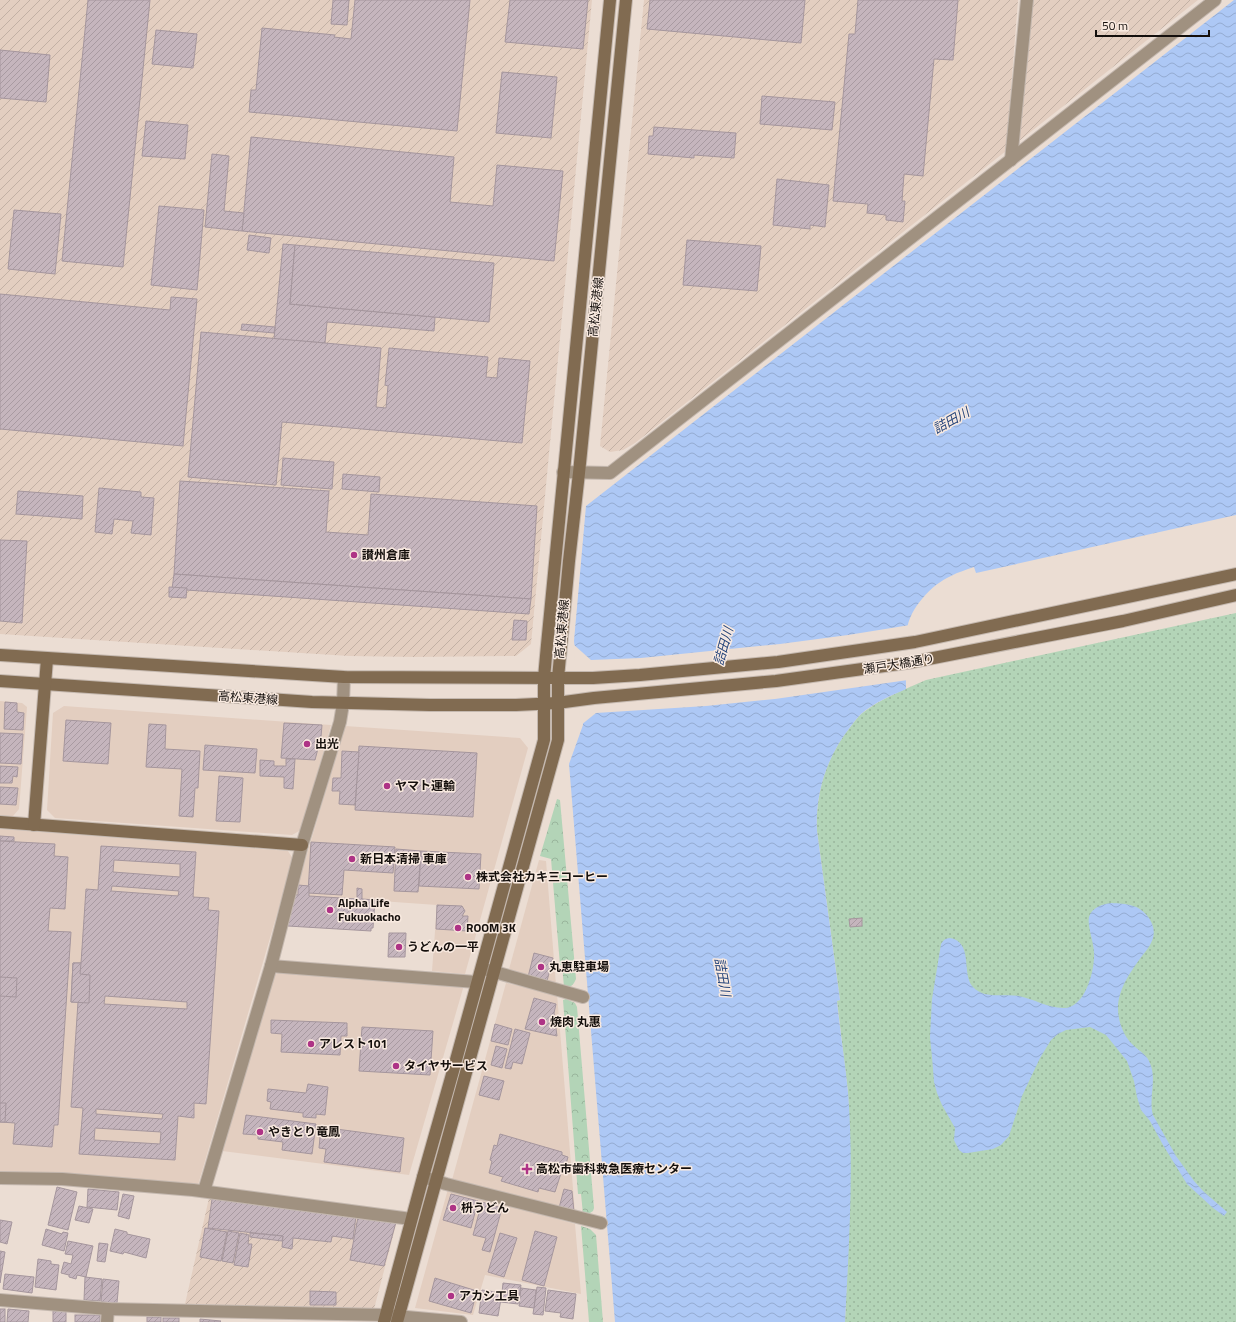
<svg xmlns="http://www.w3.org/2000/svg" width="1236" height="1322" viewBox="0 0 1236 1322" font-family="'Titillium Web','Noto Sans JP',sans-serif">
<defs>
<pattern id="industrial-furrows" width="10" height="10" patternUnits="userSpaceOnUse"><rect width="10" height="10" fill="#e3cec0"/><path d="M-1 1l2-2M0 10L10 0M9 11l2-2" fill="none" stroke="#c2b0a4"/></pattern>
<pattern id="grass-dots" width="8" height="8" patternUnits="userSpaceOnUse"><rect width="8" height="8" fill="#b3d4b7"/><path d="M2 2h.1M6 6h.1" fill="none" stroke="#99b59c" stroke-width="1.8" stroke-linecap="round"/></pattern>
<pattern id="forest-crowns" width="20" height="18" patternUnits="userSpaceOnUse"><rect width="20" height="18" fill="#b3d4b7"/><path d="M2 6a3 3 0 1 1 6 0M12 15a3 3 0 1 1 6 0" fill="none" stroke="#99b59c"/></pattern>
<pattern id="water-waves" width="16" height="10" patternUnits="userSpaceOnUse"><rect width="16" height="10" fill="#adc8f5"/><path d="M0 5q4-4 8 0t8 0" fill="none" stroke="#94abd1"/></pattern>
<pattern id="building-hatch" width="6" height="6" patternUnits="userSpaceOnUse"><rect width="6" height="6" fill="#c5b5bd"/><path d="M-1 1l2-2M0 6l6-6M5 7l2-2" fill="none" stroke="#a89aa1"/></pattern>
</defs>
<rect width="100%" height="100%" fill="#ebddd3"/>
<g fill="#e3cec0">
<polygon points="0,701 22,703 27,707 19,809 13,816 0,815"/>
<polygon points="64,706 331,725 301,830 292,835 55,818 47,810 53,713"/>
<polygon points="345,726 520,738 528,748 465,974 432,971 437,905 295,895"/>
<polygon points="0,829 288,851 293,859 198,1185 0,1174"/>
<polygon points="539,860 546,861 556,985 508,973"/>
<polygon points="278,973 464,985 409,1175 222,1151 272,977"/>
<polygon points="506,983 557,994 575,1213 452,1180"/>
<polygon points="448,1189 575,1224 581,1294 485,1275 473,1315 415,1308"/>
</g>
<g fill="url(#industrial-furrows)">
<polygon points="0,0 592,0 531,644 516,656 414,657 349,656 0,634"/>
<polygon points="644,0 1018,0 1006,151 635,443 623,450 610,452 600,446"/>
<polygon points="1031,0 1198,0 1019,141"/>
<polygon points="209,1198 397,1221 374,1309 185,1304"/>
</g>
<path fill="url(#grass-dots)" d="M 1236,613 L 1236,1322 L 845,1322 L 848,1253 L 850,1151 L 848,1092 L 837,1001 L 840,1000 L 817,831 C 815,793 827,755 851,726 C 854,722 857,718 861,714 C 880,699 903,690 926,680 Z"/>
<g fill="url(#forest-crowns)">
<path d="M 557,799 L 560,800 L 576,979 C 573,986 571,987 564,987 L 562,965 L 560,965 L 551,859 L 540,856 Z"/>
<polygon points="566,999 575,1003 577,1007 594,1208 593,1211 587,1215 583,1214 581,1194 578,1194 563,1000"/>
<polygon points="581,1226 590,1229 596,1235 603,1322 589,1322"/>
</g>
<g fill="url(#water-waves)">
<path d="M 1234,0 L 1236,0 L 1236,515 L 976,573 L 974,567 C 966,570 958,572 951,576 C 932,584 909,609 907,630 C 904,649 906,669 906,689 C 890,696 874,703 861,714 C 857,718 854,722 851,726 C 827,756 815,793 817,831 L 840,1000 L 837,1001 C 840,1031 845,1061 848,1092 C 854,1167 849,1246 845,1322 L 615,1322 L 569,764 L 583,725 L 574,641 L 586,506 Z"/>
<path d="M 1111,903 C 1127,904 1139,904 1149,918 C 1153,924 1155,931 1153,938 C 1151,945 1146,951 1142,956 C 1131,971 1118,989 1118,1008 C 1118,1021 1123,1035 1132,1044 C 1138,1050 1146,1054 1149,1061 C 1158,1078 1148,1098 1153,1115 L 1176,1156 L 1194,1181 L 1203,1191 L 1227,1212 L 1224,1216 L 1213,1208 L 1187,1184 L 1163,1145 L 1150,1121 L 1141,1110 L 1137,1097 L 1134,1081 L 1127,1061 L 1106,1035 L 1090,1027 L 1066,1030 L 1058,1034 L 1051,1040 L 1040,1058 L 1022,1096 L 1009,1136 L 1001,1145 L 993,1149 L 968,1153 L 963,1153 L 959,1150 L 954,1140 L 955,1128 L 942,1105 L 937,1093 L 934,1082 L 932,1057 L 930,1037 L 932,999 L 941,944 C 943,940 946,938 950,938 C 974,942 961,975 973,987 C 985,1000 1004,993 1019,996 C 1034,999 1048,1008 1063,1008 C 1085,1009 1095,970 1094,953 C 1094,942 1087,926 1089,917 C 1092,907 1103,904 1111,903 Z"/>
</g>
<polygon fill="#ebddd3" points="910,625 909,629 908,680 775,699 706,706 596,713 581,725 573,644 591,660 641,658 780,644 848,635"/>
<g fill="url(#building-hatch)" stroke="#a5969d" fill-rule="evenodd">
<polygon points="88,0 150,0 123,267 62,261"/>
<polygon points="333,0 349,0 347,25 331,24"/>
<polygon points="355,0 470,0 457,131 249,112 251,90 256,90 262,28 335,35 334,37 351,39"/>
<polygon points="510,0 588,0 583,49 505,42"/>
<polygon points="650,0 805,0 801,43 647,29"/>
<polygon points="858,0 958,0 953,60 934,59 923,176 904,174 902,201 905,201 903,222 886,220 886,215 867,213 868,204 833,201 849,34 855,34"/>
<polygon points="156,30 197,34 193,68 152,64"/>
<polygon points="0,50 50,55 46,102 0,98"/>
<polygon points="502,72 557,77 551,138 496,133"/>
<polygon points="762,96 835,102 832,130 760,124"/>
<polygon points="146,121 188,125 185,159 142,156"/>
<polygon points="654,127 736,133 734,158 694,155 694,158 648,154 649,136 653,136"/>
<polygon points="251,137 454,157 450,202 493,206 497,165 563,171 554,261 242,231"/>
<polygon points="212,154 229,156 224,211 244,213 242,231 205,227"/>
<polygon points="777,179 829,185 825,227 810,225 810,229 773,225"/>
<polygon points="159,206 204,210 197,290 151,285"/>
<polygon points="14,210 61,214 55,274 8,269"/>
<polygon points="249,235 271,238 269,253 247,250"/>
<polygon points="687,240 761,246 757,291 683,285"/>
<polygon points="283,244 295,245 290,304 435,317 434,331 327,322 325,343 274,339"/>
<polygon points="295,245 494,263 489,322 290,304"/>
<polygon points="0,294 170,310 171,297 197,299 183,446 0,429"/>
<polygon points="242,324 275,327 274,333 241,330"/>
<polygon points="201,332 381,348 376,407 386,408 388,386 385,385 389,348 488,357 486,377 497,378 499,358 530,361 522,443 282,422 276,485 188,477"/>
<polygon points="283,458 334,462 332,489 281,485"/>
<polygon points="343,474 380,477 379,492 342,489"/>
<polygon points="180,481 329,491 326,532 368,535 371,494 537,506 531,599 174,574"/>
<polygon points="99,488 141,492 141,497 154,498 151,535 131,533 133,521 114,519 112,534 95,532"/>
<polygon points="18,491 83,496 82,519 16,514"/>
<polygon points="0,540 27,541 22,623 0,621"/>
<polygon points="174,574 531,599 529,614 172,589"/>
<polygon points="169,587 187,588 186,598 169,597"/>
<polygon points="514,620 527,621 526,640 512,640"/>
<polygon points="5,702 17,703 17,712 24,713 23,730 4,729"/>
<polygon points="66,720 111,723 108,764 63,761"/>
<polygon points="284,723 322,725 321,737 315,760 281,758"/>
<polygon points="149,724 166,725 165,749 200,751 198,788 195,788 193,817 179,816 182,769 146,767"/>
<polygon points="0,733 23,734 21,764 0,763"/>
<polygon points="205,745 257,749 255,773 203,770"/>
<polygon points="359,746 477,753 473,817 355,810"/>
<polygon points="342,751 359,752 355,805 339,804 340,791 332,791 333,778 341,778"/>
<polygon points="286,759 295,759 293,789 284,788 284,777 260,776 260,760 274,761 274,766 286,766"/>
<polygon points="0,766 18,767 17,777 13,776 12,783 0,783"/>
<polygon points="219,776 243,778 240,822 216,821"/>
<polygon points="0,787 18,788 16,805 0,804"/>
<polygon points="0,836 14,837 14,841 0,841"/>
<polygon points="0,841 55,844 54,856 68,857 65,909 50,908 48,931 71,932 58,1125 54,1125 52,1147 13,1144 15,1123 0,1122"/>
<polygon points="311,842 395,847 393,873 344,870 342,895 308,893"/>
<path d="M 101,846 L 196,852 L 193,897 L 209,898 L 208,910 L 219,911 L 206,1104 L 194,1103 L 194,1118 L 178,1116 L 175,1160 L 79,1154 L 83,1108 L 71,1107 L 78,1002 L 71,1002 L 73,963 L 81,963 L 86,889 L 98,890 ZM 114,860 L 180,864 L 180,877 L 113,872 ZM 112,886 L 179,891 L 178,896 L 111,891 ZM 105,996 L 187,1002 L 187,1009 L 104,1004 ZM 96,1109 L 163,1114 L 162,1119 L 96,1114 ZM 95,1128 L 161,1132 L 160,1144 L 94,1140 Z"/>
<polygon points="396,849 421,851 418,892 394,891"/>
<polygon points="421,851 481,854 479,889 419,886"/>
<polygon points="298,885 309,886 309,896 357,899 357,888 362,889 362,899 375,900 373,928 371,928 371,931 288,926 286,894 298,895"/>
<polygon points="437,905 462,906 465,911 462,916 468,916 467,931 436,929"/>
<polygon points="862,918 862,926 850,927 849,919"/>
<polygon points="389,933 406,933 405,957 388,957"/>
<polygon points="534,953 553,958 547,981 528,977"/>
<polygon points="73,963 81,963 80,974 90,975 89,1003 71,1002"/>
<polygon points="0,977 17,978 16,997 0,996"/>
<polygon points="534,998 556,1004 554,1013 557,1036 525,1029"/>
<polygon points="271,1020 347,1023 347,1036 341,1036 340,1055 281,1052 282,1034 271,1033"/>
<polygon points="495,1024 512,1029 508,1045 491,1041"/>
<polygon points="362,1027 433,1031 430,1075 359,1071"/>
<polygon points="515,1029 530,1033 522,1064 513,1062 511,1069 505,1068"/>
<polygon points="496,1046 507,1049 502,1068 491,1065"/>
<polygon points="484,1076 504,1081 499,1100 479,1095"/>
<polygon points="308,1084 328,1087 325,1115 316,1114 316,1118 303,1117 303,1113 270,1109 271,1102 267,1101 268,1089 306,1093"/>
<polygon points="0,1103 6,1103 5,1122 0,1122"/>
<polygon points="246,1115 316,1124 312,1154 282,1150 283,1142 258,1139 258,1135 243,1134"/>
<polygon points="321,1127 404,1138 400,1172 324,1162 326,1149 319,1148"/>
<polygon points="500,1134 562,1152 562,1155 568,1157 564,1171 562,1170 555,1192 539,1188 538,1192 501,1181 503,1177 489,1173 492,1161 490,1160 494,1145 497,1146"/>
<polygon points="57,1187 77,1192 68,1230 48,1225"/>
<polygon points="88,1189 119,1192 117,1210 87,1207"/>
<polygon points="564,1189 572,1191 574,1212 559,1208"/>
<polygon points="123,1194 134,1196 129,1219 118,1216"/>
<polygon points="451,1194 478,1201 471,1228 443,1220"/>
<polygon points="212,1199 356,1216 353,1239 332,1236 331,1242 293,1238 292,1249 282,1247 283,1236 208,1228"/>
<polygon points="482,1202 502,1208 490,1252 482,1250 486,1238 473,1235"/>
<polygon points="79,1206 93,1209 89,1223 75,1220"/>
<polygon points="358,1217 396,1222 384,1266 350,1260"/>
<polygon points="0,1220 12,1222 7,1244 0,1242"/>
<polygon points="205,1228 227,1232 221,1261 200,1257"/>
<polygon points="46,1229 62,1234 63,1232 68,1233 64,1251 42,1245"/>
<polygon points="115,1229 127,1232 127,1234 150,1239 146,1258 124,1252 123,1254 110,1251"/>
<polygon points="228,1231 239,1233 233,1263 222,1261"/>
<polygon points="535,1231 557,1237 544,1286 522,1280"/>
<polygon points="240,1233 249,1235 248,1244 252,1244 248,1267 234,1265"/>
<polygon points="250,1233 283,1236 282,1241 250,1237"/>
<polygon points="500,1233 517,1238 504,1277 488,1272"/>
<polygon points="68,1241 93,1246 86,1277 77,1275 76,1279 69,1277 69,1275 61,1273 64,1262 71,1264 73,1255 65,1254"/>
<polygon points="99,1243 108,1244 105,1262 97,1261"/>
<polygon points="0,1251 5,1252 0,1283"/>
<polygon points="38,1259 51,1261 51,1264 59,1265 56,1290 35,1287"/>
<polygon points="5,1274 34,1277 32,1293 3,1289"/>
<polygon points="85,1277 102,1279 100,1301 84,1300"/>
<polygon points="435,1278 477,1291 471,1313 429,1301"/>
<polygon points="103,1279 119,1281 117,1303 101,1302"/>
<polygon points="503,1283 521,1285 518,1304 501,1302"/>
<polygon points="537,1287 546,1288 543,1315 533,1314"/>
<polygon points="521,1288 536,1290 534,1308 519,1306"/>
<polygon points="482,1290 502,1293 498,1316 479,1313"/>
<polygon points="548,1290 576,1294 573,1319 560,1317 561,1313 545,1311"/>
<polygon points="310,1291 336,1292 336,1305 310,1305"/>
<rect x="0" y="1309" width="5" height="13"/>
<polygon points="8,1309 29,1311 28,1322 7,1322"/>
<rect x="53" y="1311" width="13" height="11"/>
<rect x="75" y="1315" width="25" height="7"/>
<rect x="147" y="1317" width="14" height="5"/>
<rect x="163" y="1318" width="16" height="4"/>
<polygon points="200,1319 221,1321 220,1322 200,1322"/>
</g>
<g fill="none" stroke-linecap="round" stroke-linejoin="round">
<defs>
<g id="street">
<polyline points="1011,160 1027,0"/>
<polyline points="563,472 610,473 1215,0"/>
<polyline points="271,966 476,982"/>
<polyline points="484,969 583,997"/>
<polyline points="423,1177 446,1184 601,1223"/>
<polyline points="0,1178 62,1179 193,1190 411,1219"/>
<polyline points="204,1191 271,966 302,845 340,722 343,704 344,677"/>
<polyline points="0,1300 108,1309 385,1315 461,1322"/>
<polyline points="107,1322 108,1309"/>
</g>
<g id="secondary">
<polyline points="0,655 344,677 555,678 593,678 640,675 778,662 915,642 1236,574"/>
<polyline points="0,681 312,702 430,705 516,705 557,703 594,698 776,681 913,662 1123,621 1236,595"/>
<polyline points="0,822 302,845"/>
<polyline points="34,825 47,659"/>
<polyline points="384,1322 423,1177 453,1071 544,740 544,678 547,645 610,0"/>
<polyline points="397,1322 558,740 558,678 569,561 579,473 626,0"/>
</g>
</defs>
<use href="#street" stroke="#c4b8af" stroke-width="14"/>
<use href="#secondary" stroke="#c4b8af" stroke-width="14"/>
<use href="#street" stroke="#a09180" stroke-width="12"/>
<use href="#secondary" stroke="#816b51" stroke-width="12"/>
</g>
<g fill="#ae3386" stroke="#f9eae0" stroke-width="1.5">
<circle cx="354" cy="555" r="4"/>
<circle cx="307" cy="744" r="4"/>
<circle cx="387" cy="786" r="4"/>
<circle cx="352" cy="859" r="4"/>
<circle cx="468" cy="877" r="4"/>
<circle cx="330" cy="910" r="4"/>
<circle cx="458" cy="928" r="4"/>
<circle cx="399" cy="947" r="4"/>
<circle cx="541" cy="967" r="4"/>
<circle cx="542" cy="1022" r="4"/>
<circle cx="311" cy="1044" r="4"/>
<circle cx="396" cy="1066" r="4"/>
<circle cx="260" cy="1132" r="4"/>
<path d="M525 1163h4v4h4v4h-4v4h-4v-4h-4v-4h4z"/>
<circle cx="453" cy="1208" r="4"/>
<circle cx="451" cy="1296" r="4"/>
</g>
<g text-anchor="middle" stroke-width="3" stroke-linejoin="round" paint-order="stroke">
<g font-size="12" fill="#140f0c" stroke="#f9eae0">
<text transform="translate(596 307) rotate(-84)" y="4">高松東港線</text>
<text transform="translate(562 629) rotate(-85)" y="4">高松東港線</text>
<text transform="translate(899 664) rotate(-9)" y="4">瀬戸大橋通り</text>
<text transform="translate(248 698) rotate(4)" y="4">高松東港線</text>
</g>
<g font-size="12" font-weight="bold" fill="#140f0c" stroke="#f9eae0" text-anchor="start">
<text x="362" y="559">讃州倉庫</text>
<text x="315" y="748">出光</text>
<text x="395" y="790">ヤマト運輸</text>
<text x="360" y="863">新日本清掃 車庫</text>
<text x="476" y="881">株式会社カキ三コーヒー</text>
<text x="338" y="907">Alpha Life<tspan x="338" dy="14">Fukuokacho</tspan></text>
<text x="466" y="932">ROOM 3K</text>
<text x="407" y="951">うどんの一平</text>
<text x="549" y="971">丸恵駐車場</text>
<text x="550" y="1026">焼肉 丸惠</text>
<text x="319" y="1048">アレスト101</text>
<text x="404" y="1070">タイヤサービス</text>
<text x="268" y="1136">やきとり竜鳳</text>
<text x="536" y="1173">高松市歯科救急医療センター</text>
<text x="461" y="1212">枡うどん</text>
<text x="459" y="1300">アカシ工具</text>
</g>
<g font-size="13" font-style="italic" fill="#25457b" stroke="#f9eae0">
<text transform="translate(951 420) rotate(-29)" y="5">詰田川</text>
<text transform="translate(723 646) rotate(-74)" y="5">詰田川</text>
<text transform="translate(723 977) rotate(80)" y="5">詰田川</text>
</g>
</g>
<path d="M1096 30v6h113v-6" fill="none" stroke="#140f0c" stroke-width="2"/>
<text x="1102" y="30" font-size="12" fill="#140f0c" stroke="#f9eae0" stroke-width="3" paint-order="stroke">50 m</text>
</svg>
